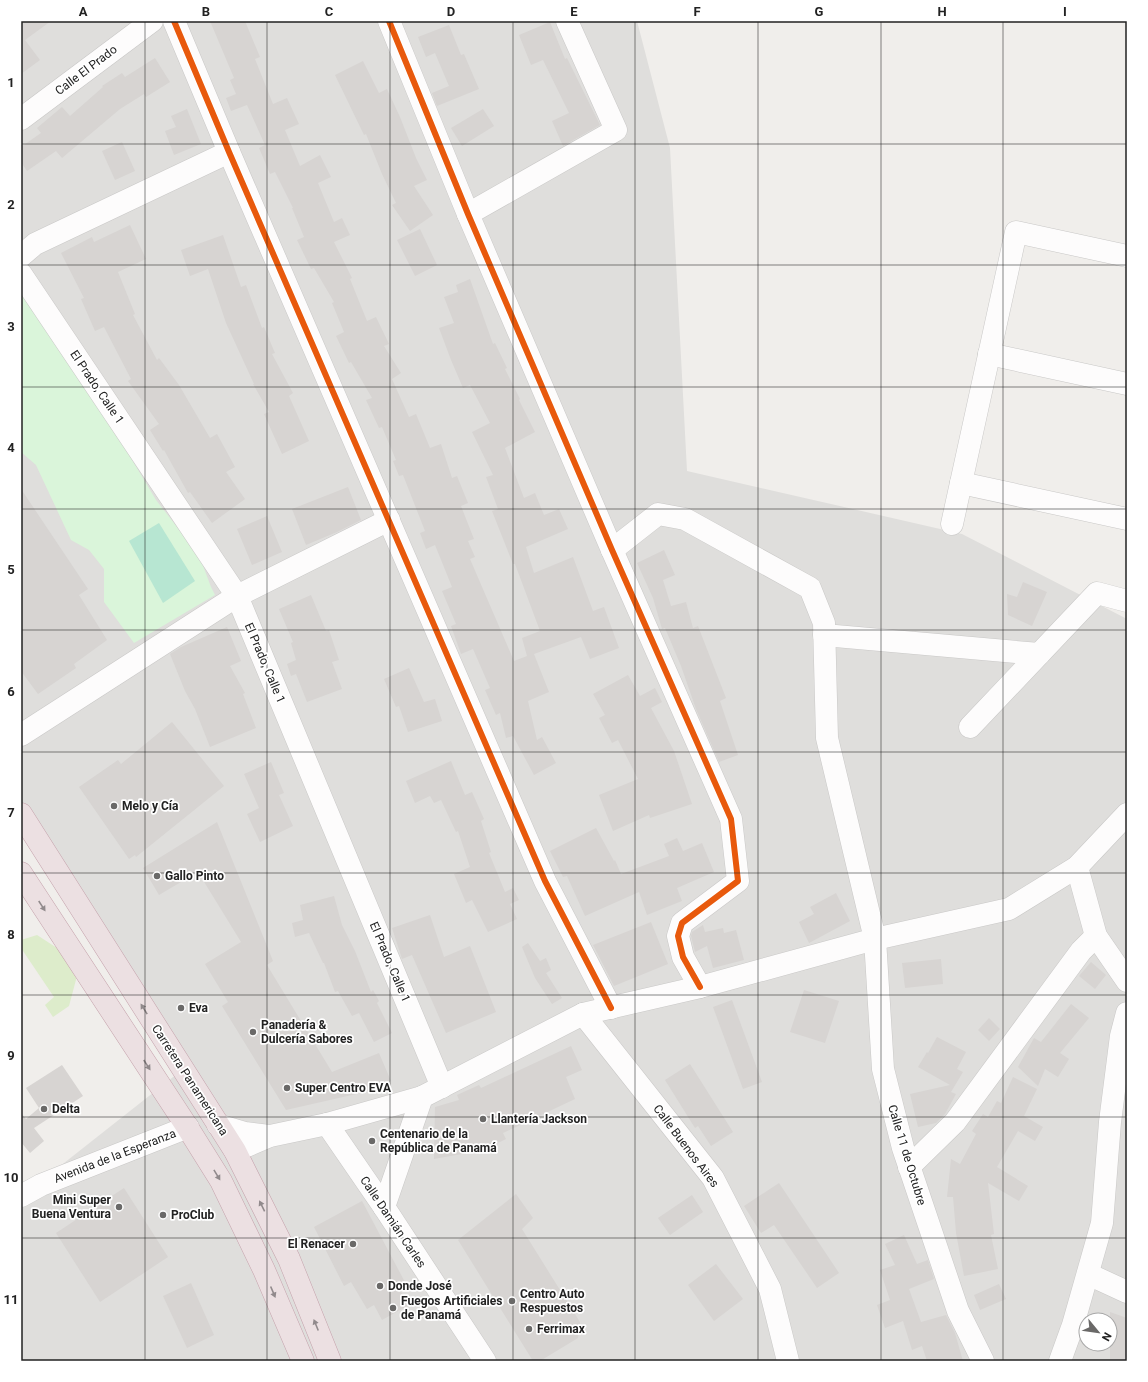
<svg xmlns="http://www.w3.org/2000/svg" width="1148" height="1382" viewBox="0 0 1148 1382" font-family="Roboto,sans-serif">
<rect width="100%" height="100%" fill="#f0eeeb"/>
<path fill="#dfdedc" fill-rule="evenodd" d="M 21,21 L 637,21 L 670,148 L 687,471 L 962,534 L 1127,619 L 1127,1361 L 21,1361 L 21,1197 L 187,1066 L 21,801 ZM 1086,1320 L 1110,1320 L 1110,1344 L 1086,1344 Z"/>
<polygon fill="#ddeccb" points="37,935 57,948 77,976 69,1006 53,1017 45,1005 54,997 21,948 21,940"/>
<polygon fill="#daf5da" points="21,286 109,421 156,500 199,555 211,587 215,595 134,643 104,602 104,569 89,550 71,540 36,465 21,452"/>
<polygon fill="#b7e6d2" points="159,523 195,581 163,603 129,541"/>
<g fill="#d7d4d2">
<polygon points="21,21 51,21 25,40 40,60 21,74"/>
<polygon points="210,21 245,21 260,57 255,59 273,104 287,98 299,124 285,130 300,166 320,155 331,177 318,183 334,222 342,218 350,235 334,242 352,278 350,279 367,321 376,317 389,344 384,346 401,373 392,379 409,417 416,414 430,448 441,444 452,478 457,476 468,503 461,506 474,539 468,541 475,557 470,559 514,661 527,656 522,638 540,631 515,564 513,564 492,511 498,509 486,477 493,475 472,432 490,423 470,385 463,388 451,360 439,328 454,323 444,297 458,292 456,285 470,279 493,344 495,343 507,368 505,369 520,399 519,400 535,432 505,448 524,498 535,493 544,515 559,509 568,529 526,547 534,573 573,557 593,611 604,607 619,648 590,659 581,637 534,654 549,692 528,701 537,740 542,737 556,763 534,775 513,736 506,738 500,713 496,715 485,690 490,688 473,649 461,654 451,626 456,624 442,591 452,587 435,545 426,549 420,533 425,531 403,475 399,476 393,461 396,460 382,427 379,428 366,400 372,398 351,362 349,363 336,336 344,332 332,303 334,302 314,268 311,269 297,240 304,237 292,208 293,208 275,172 270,174 259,148 265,145 247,105 231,111 226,98 236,94 230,80 234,78"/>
<polygon points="550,22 565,59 567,58 600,125 563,146 552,121 569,113 543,60 531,65 519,35"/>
<polygon points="449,25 461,55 464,54 479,89 437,106 432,93 449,86 435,53 426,57 418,37"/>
<polygon points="155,58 170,82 146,97 144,94 120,109 62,158 56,151 27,171 21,162 21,147 41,133 37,128 62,107 70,116 103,87 102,86 122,73 125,77"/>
<polygon points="363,61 379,93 387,89 400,117 416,158 427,180 414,186 433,215 410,231 392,205 396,203 382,174 366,134 364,135 335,75"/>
<polygon points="187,109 201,144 174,155 165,131 176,127 171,116"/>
<polygon points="483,109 494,126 462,146 451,128"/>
<polygon points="122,142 135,171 115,180 102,151"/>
<polygon points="130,225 146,259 118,272 135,314 133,315 157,360 159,358 179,385 210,438 217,434 235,467 226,472 245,499 212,523 190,492 188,493 164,450 163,451 150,430 159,424 128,381 131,379 104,327 95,331 81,299 84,298 61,253 92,237 94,242"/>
<polygon points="420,229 437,265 415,276 397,240"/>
<polygon points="223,235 241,287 246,285 262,328 264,327 275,353 272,354 293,393 289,396 309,441 282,454 264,414 269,412 253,384 254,384 226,323 208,269 190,276 181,250"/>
<polygon points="348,487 361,520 337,532 306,545 292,509"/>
<polygon points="21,489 88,589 79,595 107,640 74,664 76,668 38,694 21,671"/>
<polygon points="267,516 282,552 252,565 237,529"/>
<polygon points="664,550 675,575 663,580 671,606 686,602 693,628 698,626 726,698 720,701 738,755 719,762 696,709 681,666 665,628 662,629 653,598 637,563"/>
<polygon points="1023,582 1047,592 1032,626 1008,615 1007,594 1017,597"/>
<polygon points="311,595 326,631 329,630 339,660 332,662 342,689 307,702 296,674 291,676 287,664 296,660 291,643 293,642 279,609"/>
<polygon points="227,627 241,661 230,666 245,693 243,694 256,728 210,747 195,709 185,691 170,654 181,647"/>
<polygon points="409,668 424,702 435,699 442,721 408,732 399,706 396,707 384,679"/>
<polygon points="628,675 640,696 655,688 662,702 651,708 674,751 692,804 650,818 649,815 613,831 599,795 638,779 618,740 612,743 599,718 605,715 593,694"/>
<polygon points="172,722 224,786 136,857 135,855 129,859 79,787 118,760 121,764"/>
<polygon points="451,761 465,795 472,792 484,819 481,821 491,852 489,853 505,892 513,888 519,900 510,904 517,919 488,932 472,900 466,903 454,874 470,867 458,831 456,832 441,800 434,803 430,796 415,803 406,781"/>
<polygon points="271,762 284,793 279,795 293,826 260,842 247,814 259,808 244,774"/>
<polygon points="217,822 273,961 267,965 332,1072 379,1053 391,1081 365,1092 286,1110 222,1006 228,1002 205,964 241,942 198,872 159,895 143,868"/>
<polygon points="596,828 614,861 615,860 621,874 669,856 664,844 677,838 683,851 702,843 714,872 677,888 682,901 647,915 639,892 585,916 567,876 563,877 550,851"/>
<polygon points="836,893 850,921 809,943 799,922 814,914 810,907"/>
<polygon points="334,896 342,925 355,951 371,992 373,990 379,1001 377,1003 392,1033 374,1042 359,1013 352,1016 338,991 335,992 324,963 323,963 309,933 295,937 292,923 303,920 300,905"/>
<polygon points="430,915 444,957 470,946 496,1012 446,1033 412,955 402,959 392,928"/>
<polygon points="651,922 668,964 614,986 593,945"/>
<polygon points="703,925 705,932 723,928 724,933 736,930 744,960 713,968 707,946 695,952 691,936 692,932"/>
<polygon points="528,943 540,961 546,958 551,970 546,973 562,998 552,1004 535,978 522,947"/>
<polygon points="941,959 943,984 905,988 902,963"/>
<polygon points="1091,962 1106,975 1095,989 1079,976"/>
<polygon points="804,990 839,1001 825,1043 790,1032"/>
<polygon points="732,1000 762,1082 743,1089 713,1007"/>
<polygon points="1071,1004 1089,1018 1060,1053 1069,1059 1058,1077 1045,1069 1038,1086 1018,1067 1034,1038 1041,1042"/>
<polygon points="989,1018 1000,1029 989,1041 978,1030"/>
<polygon points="937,1037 966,1052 957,1069 963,1072 951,1092 956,1094 945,1114 936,1123 918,1127 910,1094 950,1085 918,1067 927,1052 928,1053"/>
<polygon points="571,1046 582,1070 566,1077 575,1099 503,1133 506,1139 484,1150 434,1159 435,1107 459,1100 457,1095 479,1085 481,1088"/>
<polygon points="690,1064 733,1132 711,1146 698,1126 695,1128 665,1080"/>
<polygon points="62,1065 83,1096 34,1128 44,1141 30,1153 21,1142 21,1113 26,1119 39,1108 26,1088"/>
<polygon points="1013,1077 1037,1089 1024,1116 1043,1127 1035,1141 1018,1131 997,1167 1028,1186 1019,1201 988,1183 994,1234 991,1235 998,1269 964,1276 956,1233 953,1197 947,1197 951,1159 960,1164 976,1134 972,1131 983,1114 988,1117 997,1101 1001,1103"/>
<polygon points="779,1183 839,1273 817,1288 774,1225 761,1233 744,1206"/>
<polygon points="124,1188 168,1257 100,1302 56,1233"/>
<polygon points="516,1194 533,1218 522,1229 580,1322 578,1338 540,1361 533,1361 458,1240"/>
<polygon points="692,1195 703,1212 670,1235 658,1218"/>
<polygon points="362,1201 407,1286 400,1290 409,1305 382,1320 374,1305 367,1309 351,1282 344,1286 314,1227"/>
<polygon points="904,1235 917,1264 928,1260 934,1279 909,1289 921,1322 946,1315 955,1333 963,1361 927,1361 922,1346 912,1350 903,1321 885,1328 877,1305 890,1300 880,1270 895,1265 885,1244"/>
<polygon points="716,1264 743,1299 714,1321 688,1285"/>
<polygon points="191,1283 214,1335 187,1348 163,1296"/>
<polygon points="999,1284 1006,1299 980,1310 974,1295"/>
<polygon points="1110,1312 1127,1318 1127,1361 1110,1361"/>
</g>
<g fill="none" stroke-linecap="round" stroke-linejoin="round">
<defs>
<g id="minor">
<polyline points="174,21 229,152 545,881 611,1008"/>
<polyline points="389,21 468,214 612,550 731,819 738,881 682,923 678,936 683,957 700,987"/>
<polyline points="21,119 152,21"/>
<polyline points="468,214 616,130 567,21"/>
<polyline points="21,256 35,244 229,152"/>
<polyline points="21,274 237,596 442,1087"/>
<polyline points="989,354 1127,384"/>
<polyline points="961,483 1127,519"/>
<polyline points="952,524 1016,232 1127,256"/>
<polyline points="612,550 658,514 685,519 810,588 824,623 827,738 875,939 883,1069 903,1148 958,1311 983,1361"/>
<polyline points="824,635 1039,654"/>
<polyline points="970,727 1097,593 1127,601"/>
<polyline points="21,735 237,596 389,520"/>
<polyline points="1077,867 1096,936 1127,981"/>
<polyline points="583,1014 713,1178 770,1289 788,1361"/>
<polyline points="327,1124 384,1207 485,1361"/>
<polyline points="218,1125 245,1133 269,1136"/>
<polyline points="235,1151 270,1136 327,1124 422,1097 583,1014 700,987 875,939 1009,909 1077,867 1127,814"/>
<polyline points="909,1167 955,1122 1081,951 1096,936"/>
<polyline points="21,1196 41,1185 188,1127"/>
<polyline points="384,1207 422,1097"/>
<polyline points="1088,1274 1127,1292"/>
<polyline points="1060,1361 1073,1325 1102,1223 1110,1122 1121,1036 1127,1013"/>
</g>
<g id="highway">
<polyline points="21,814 235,1151 289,1259 330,1361"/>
<polyline points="21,873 186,1125 221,1181 264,1270 303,1361"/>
</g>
</defs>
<use href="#minor" stroke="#c9c8c7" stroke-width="23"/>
<use href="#highway" stroke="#c5a2ac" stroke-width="23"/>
<use href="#minor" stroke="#fdfcfc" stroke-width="22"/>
<use href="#highway" stroke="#ece0e2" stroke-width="22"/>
<defs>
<g id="cycleway">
<polyline points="174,21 229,152 545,881 611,1008"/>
<polyline points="389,21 468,214 612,550 731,819 738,881 682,923 678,936 683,957 700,987"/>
</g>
</defs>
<use href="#cycleway" stroke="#fff" stroke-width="8"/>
<use href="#cycleway" stroke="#e8590c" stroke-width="6"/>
</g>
<defs><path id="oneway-solid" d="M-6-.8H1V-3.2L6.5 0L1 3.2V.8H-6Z"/></defs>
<g fill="#918a8c">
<use href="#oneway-solid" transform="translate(42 906) rotate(57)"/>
<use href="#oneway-solid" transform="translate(144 1009) rotate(-122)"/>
<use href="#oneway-solid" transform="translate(147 1065) rotate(57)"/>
<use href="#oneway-solid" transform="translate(217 1175) rotate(59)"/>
<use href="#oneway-solid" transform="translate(262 1206) rotate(-116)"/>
<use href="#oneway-solid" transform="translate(273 1292) rotate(67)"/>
<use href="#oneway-solid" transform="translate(316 1325) rotate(-112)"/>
</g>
<path fill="none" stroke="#222" stroke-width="1" stroke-opacity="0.55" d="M 145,21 L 145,1361M 267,21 L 267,1361M 390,21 L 390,1361M 513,21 L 513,1361M 635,21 L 635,1361M 758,21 L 758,1361M 881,21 L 881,1361M 1003,21 L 1003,1361M 21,144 L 1127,144M 21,265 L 1127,265M 21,387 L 1127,387M 21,509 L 1127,509M 21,630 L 1127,630M 21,752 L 1127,752M 21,873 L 1127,873M 21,995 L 1127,995M 21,1117 L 1127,1117M 21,1238 L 1127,1238"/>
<g fill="#6a6968" stroke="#fff" stroke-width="1.5">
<circle cx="114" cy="806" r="4"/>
<circle cx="157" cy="876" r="4"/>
<circle cx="181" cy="1008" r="4"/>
<circle cx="253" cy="1032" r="4"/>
<circle cx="287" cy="1088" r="4"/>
<circle cx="44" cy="1109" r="4"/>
<circle cx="483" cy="1119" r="4"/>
<circle cx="372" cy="1141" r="4"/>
<circle cx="119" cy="1207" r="4"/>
<circle cx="163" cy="1215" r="4"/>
<circle cx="353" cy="1244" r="4"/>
<circle cx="380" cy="1286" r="4"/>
<circle cx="512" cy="1301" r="4"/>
<circle cx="393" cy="1308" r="4"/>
<circle cx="529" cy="1329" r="4"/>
</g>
<g text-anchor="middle" stroke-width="3.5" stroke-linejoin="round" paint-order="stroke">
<g font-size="12" fill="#222" stroke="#fff">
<text transform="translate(86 70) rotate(-37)" y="4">Calle El Prado</text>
<text transform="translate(97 387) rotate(56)" y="4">El Prado, Calle 1</text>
<text transform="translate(265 663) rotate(67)" y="4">El Prado, Calle 1</text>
<text transform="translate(390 962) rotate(67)" y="4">El Prado, Calle 1</text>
<text transform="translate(190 1080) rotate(57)" y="4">Carretera Panamericana</text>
<text transform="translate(686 1146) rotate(53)" y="4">Calle Buenos Aires</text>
<text transform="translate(907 1155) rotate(73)" y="4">Calle 11 de Octubre</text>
<text transform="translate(115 1156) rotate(-21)" y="4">Avenida de la Esperanza</text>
<text transform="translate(393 1222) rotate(56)" y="4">Calle Damián Carles</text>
</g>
<g font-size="12" font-weight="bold" fill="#222" stroke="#fff" text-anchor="start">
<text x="122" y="810">Melo y Cía</text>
<text x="165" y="880">Gallo Pinto</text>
<text x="189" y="1012">Eva</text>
<text x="261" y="1029">Panadería &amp;<tspan x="261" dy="14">Dulcería Sabores</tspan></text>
<text x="295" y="1092">Super Centro EVA</text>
<text x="52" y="1113">Delta</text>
<text x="491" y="1123">Llantería Jackson</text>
<text x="380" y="1138">Centenario de la<tspan x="380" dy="14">República de Panamá</tspan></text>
<text x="111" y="1204" text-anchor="end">Mini Super<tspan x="111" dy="14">Buena Ventura</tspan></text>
<text x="171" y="1219">ProClub</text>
<text x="345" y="1248" text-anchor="end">El Renacer</text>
<text x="388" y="1290">Donde José</text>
<text x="520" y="1298">Centro Auto<tspan x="520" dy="14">Respuestos</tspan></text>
<text x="401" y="1305">Fuegos Artificiales<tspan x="401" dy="14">de Panamá</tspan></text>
<text x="537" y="1333">Ferrimax</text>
</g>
</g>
<rect width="1148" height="1382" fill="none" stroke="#ffffff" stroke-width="44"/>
<g transform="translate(1098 1332) rotate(119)"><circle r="19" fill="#ffffff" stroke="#a7a7a7"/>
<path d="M0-3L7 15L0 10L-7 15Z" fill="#6a6968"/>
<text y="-6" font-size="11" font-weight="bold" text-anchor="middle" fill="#222222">N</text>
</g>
<rect x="22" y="22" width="1104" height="1338" fill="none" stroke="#222" stroke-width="1.5"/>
<g font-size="13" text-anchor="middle" font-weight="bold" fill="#222">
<text x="83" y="16">A</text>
<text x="206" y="16">B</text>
<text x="329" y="16">C</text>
<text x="451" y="16">D</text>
<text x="574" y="16">E</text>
<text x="697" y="16">F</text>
<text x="819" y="16">G</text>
<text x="942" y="16">H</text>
<text x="1065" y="16">I</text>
<text x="11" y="87">1</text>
<text x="11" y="209">2</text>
<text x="11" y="331">3</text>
<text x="11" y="452">4</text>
<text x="11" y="574">5</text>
<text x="11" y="696">6</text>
<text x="11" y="817">7</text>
<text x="11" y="939">8</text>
<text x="11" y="1060">9</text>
<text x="11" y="1182">10</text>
<text x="11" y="1304">11</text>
</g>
</svg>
